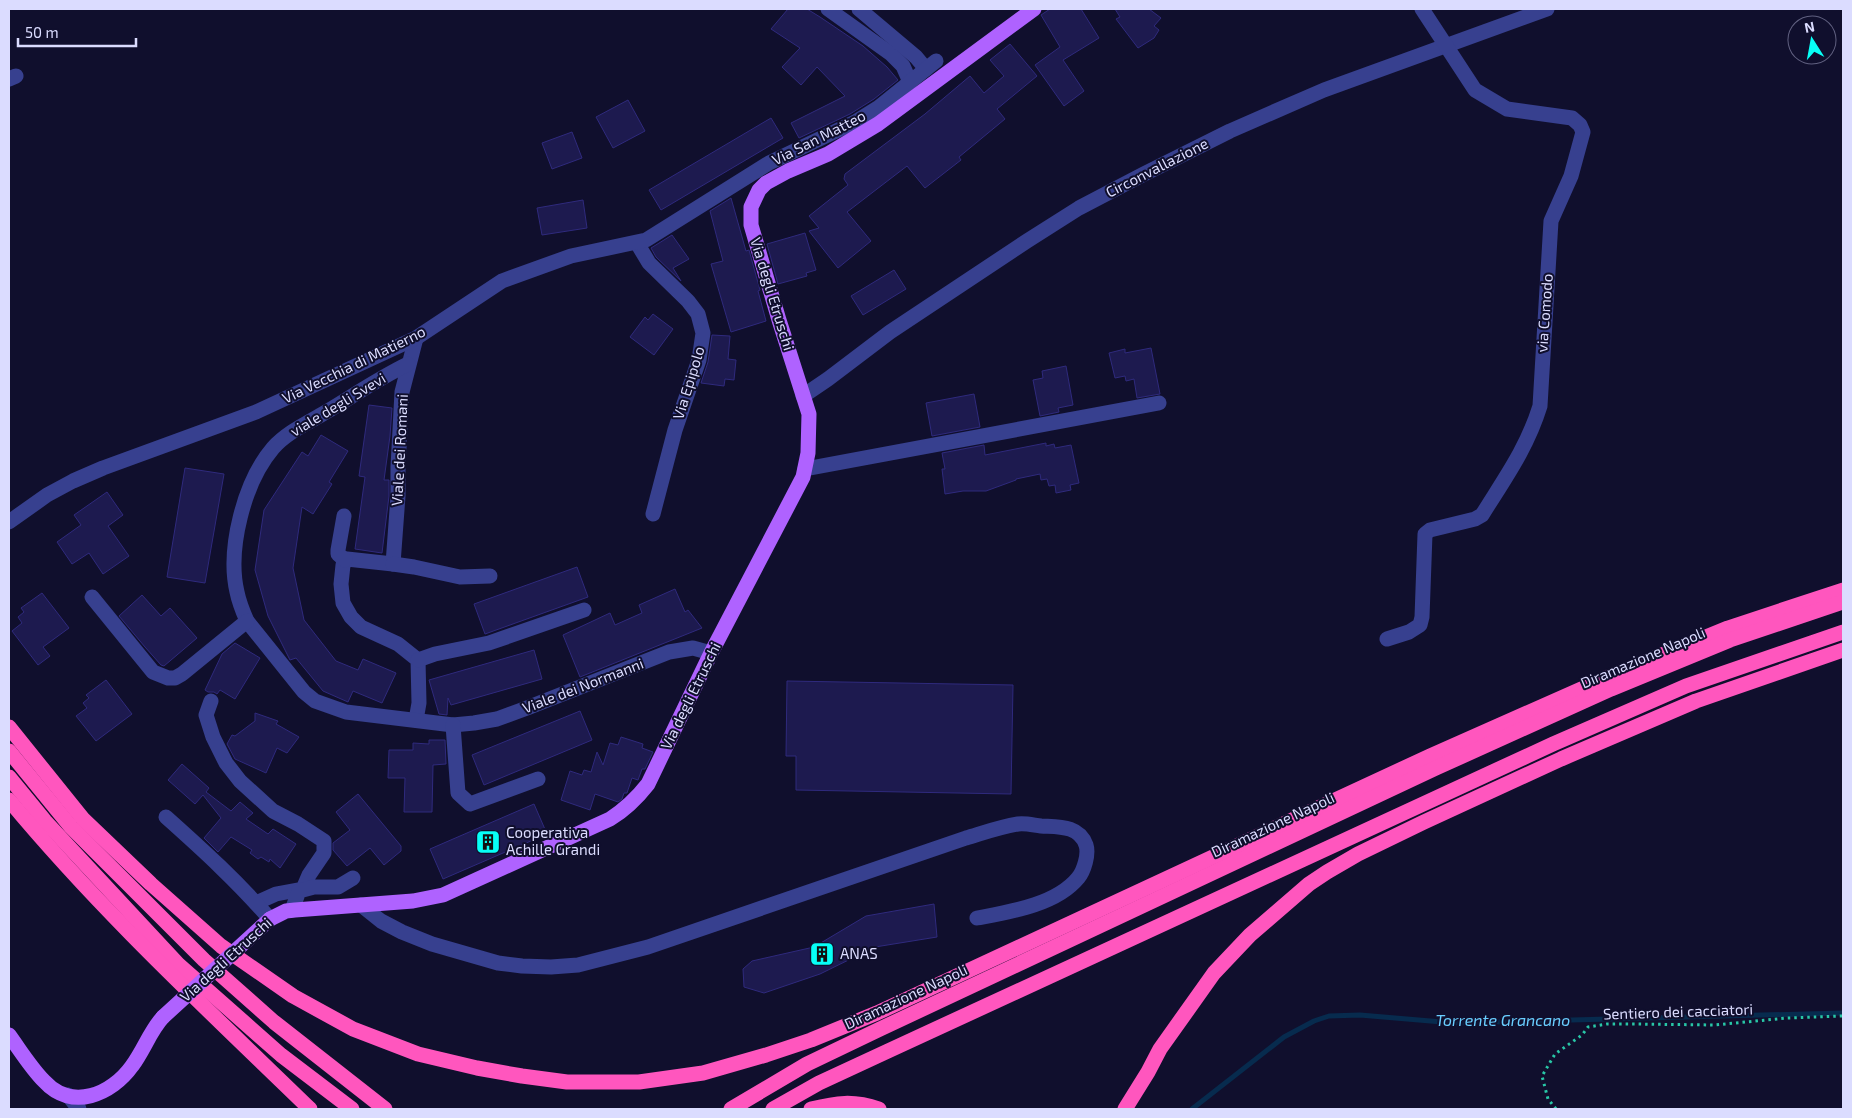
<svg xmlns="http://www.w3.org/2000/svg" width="1852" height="1118" viewBox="0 0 1852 1118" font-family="'Exo 2',sans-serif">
<rect width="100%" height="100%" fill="#100f2d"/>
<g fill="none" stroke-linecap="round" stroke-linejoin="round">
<polyline stroke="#072b4e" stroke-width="5" points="1192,1109 1284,1037 1314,1021 1329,1016 1360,1015 1454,1023 1843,1013"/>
</g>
<g fill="#1d1a4f" stroke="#2f2a7d">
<polygon points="788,9 807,9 820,17 863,46 887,67 898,80 874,99 850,114 799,138 791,123 845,96 817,67 801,85 782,67 800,48 771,29"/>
<polygon points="1050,9 1081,9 1099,38 1063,60 1084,91 1064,106 1035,65 1060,47 1041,15"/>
<polygon points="1115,9 1149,9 1161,18 1154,26 1159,30 1154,38 1138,48 1116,19 1120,17"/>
<polygon points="1010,44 1037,76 997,109 1005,119 959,157 961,160 925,188 907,166 847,212 871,241 838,268 809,231 819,228 809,216 848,185 844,179 845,174 925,114 970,76 984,93 1004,76 990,60"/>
<polygon points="628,100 645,131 613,148 596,117"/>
<polygon points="771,118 783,138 661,210 649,190"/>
<polygon points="572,132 582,158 552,169 542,143"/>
<polygon points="731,198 746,251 749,250 760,290 758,291 766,321 731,332 711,264 723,261 710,211"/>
<polygon points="583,200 587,228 542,235 537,208"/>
<polygon points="805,233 816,270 806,273 807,276 778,284 767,244"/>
<polygon points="672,235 689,259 673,268 681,281 656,257 651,248"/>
<polygon points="894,270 906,289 863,315 851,296"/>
<polygon points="653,314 673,329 654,355 630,337 645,317 648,320"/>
<polygon points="712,335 730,336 728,359 736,360 734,380 725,379 724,386 701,383 708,362"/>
<polygon points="1151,348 1160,394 1137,398 1134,379 1126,381 1125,376 1115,378 1109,353 1125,349 1125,353"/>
<polygon points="1066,366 1073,405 1058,408 1059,412 1040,416 1033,380 1043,378 1042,371"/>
<polygon points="974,394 980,427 932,436 926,403"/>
<polygon points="369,405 392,408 390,436 384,480 389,480 389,496 382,553 355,549 365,477 359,476"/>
<polygon points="321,435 348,451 329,482 332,484 313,514 302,507 293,568 304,620 336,661 358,670 363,659 396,673 382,703 353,691 348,702 323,691 296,658 290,660 268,616 255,570 264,510 302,452 308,456"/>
<polygon points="1046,443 1046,446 1054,444 1055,448 1071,445 1079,483 1070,485 1071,490 1056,493 1055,485 1049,486 1047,479 1041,480 1040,474 1016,479 1016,480 986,491 963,491 945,494 942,469 945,469 942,453 984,445 985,455"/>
<polygon points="185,468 224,474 205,583 167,577"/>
<polygon points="107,492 123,515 108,526 129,556 103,574 89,553 72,564 57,542 81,525 74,515"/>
<polygon points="577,567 588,597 485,634 474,604"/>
<polygon points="675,589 685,612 688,610 702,628 580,677 563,635 610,613 615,625 642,613 639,605"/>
<polygon points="42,593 69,628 43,647 50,656 38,665 12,631 22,623 18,617 24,612 21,608"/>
<polygon points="142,595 161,616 170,608 197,638 164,666 161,665 145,647 119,616"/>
<polygon points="235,643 260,658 235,699 220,690 217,694 214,692 208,692 205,690 222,654"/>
<polygon points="534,650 542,679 451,705 448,698 447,715 439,714 429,680"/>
<polygon points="106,680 132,714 96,741 76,716 87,708 83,703 89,698 86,695"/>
<polygon points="787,681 1013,685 1011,794 796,790 796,756 786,756"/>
<polygon points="580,711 592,740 484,785 472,755"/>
<polygon points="255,713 278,721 276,724 299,737 287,753 277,748 266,773 235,759 227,744 232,735 235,736 255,721"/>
<polygon points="621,737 643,744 642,748 653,752 645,769 642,769 638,780 632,778 627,793 624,793 622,799 618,802 595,794 590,810 561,800 570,771 582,775 584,770 591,772 597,752 603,765 610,743 618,745"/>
<polygon points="429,740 445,740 446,764 433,765 432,812 404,812 405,778 388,778 389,750 413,750 413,743 429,744"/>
<polygon points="182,764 209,788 206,792 231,811 240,802 253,813 246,819 268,834 273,829 296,844 280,868 270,859 269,862 261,857 258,859 250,853 252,850 231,837 218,852 204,838 221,818 203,795 195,804 168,780"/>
<polygon points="358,794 401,846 401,851 384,865 370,848 347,866 333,850 333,843 350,830 336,812"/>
<polygon points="534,804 547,834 443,879 430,849"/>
<polygon points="934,904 937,937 875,947 820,974 764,993 744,987 743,969 752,961 814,947 866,916"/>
</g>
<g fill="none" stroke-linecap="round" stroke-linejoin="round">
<polyline stroke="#28c7a7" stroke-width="3" stroke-dasharray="2.5 4" stroke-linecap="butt" points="1556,1109 1548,1099 1542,1076 1555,1054 1582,1035 1588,1027 1607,1024 1634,1024 1715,1025 1787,1018 1843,1016"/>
<g stroke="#37408f" stroke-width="15">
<polyline points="828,9 891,54 903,66 910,82"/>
<polyline points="859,9 916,57 926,69"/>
<polyline points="9,79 16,76"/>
<polyline points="637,243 649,263 688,301 698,314 703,333 699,360 675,430 653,514"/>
<polyline points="416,338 402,392 398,467 398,496 393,564 347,559 343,565 341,584 343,603 351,617 361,627 398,644 418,660 419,703 416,720"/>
<path d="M 408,364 C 379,378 353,396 326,412 C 308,423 287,432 273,448 C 244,482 227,549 237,592 C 239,602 243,612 247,621 L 304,692 L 315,701 L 346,712 L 453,725 L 474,723 L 497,719 L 527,708 L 669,652 L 693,648 L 711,653"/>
<polyline points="803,396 828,379 890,332 1027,241 1079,208 1144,174 1230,131 1324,90 1547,9"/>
<polyline points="805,469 1159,403"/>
<polyline points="344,516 338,550 338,554 345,560"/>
<polyline points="9,522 47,495 73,481 103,468 256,412 416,338 502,281 571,256 646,240 769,163 855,122 879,107 936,61"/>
<polyline points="393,564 414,567 460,577 490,576"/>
<polyline points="92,597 153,672 168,678 175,678 182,674 247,621"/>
<path d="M 1387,639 L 1409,632 L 1420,625 L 1422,617 L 1425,534 L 1430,530 L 1475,519 L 1482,515 C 1505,478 1527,448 1540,406 L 1551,221 L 1571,176 L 1583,132 L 1580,125 L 1572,118 L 1507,109 L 1475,90 L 1422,9"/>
<polyline points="418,660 435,654 489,643 584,610"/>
<polyline points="211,701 206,715 213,737 226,763 240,781 273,811 298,824 324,841 324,853 309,875 303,889 276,894 256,903"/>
<polyline points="453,725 458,793 470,804 538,779"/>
<path d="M 166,817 C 203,850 238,882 270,919"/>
<path d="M 361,905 L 381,921 L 402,932 L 432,944 L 498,963 L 522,966 L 551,967 L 578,965 L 648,947 L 966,838 C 983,833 1000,827 1018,824 C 1025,823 1033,825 1041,826 C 1058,827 1079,825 1086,845 C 1089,854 1084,871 1078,878 C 1056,905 1009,912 977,918"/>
<polyline points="292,910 299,891 314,887 338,887 353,878"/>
<polyline points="68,1095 79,1109"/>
</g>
<g stroke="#af62ff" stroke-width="15">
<path d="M 270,919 L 286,911 L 295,910 L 413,901 L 443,895 L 610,819 C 626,809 637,798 648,784 L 711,653 L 803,477 L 808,453 L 809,414 L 779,320 L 751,225 L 751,207 L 759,190 L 766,183 L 788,171 L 828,154 L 878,124 L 1034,9"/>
<path d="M 9,1035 C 20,1050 31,1068 44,1081 C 72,1112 112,1094 132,1066 C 144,1050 150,1031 163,1017"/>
</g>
<g stroke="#ff56be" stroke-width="15">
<polyline points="9,727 83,819 151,884 221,946 293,996 353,1029 418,1054 477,1068 522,1076 567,1082 639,1082 703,1073 766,1055 811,1040 877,1013 1430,756 1606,678 1728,628 1843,590"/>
<polyline points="9,751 71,827 204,960 274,1022 385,1109"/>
<polyline points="9,777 45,821 178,964 281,1055 352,1109"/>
<path d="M 9,800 C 101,911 207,1009 310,1109"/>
<polyline points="731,1109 807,1064 880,1029 1436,768 1611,689 1730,640 1843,602"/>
<polyline points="773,1109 819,1083 888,1051 1553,744 1686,686 1843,632"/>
<path d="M 811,1109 C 836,1103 853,1100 879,1109"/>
<polyline points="1125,1109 1148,1072 1160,1049 1214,973 1250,935 1309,884 1327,872 1358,854 1424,822 1561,759 1696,701 1843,650"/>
</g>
<polyline stroke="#af62ff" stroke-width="15" points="163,1017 270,919"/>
</g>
<defs>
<symbol id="building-square" viewBox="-11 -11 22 22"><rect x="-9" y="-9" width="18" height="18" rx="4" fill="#07fff6" stroke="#100f2d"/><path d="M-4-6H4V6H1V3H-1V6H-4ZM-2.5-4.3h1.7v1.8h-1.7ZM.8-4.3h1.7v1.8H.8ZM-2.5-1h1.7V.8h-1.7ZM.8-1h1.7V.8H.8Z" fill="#111"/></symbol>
</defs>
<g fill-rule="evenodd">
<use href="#building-square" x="474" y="828" width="28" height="28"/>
<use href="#building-square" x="808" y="940" width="28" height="28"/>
</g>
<g text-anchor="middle" stroke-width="4" stroke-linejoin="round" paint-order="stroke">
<g font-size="15" fill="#dbdcff" stroke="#100f2d">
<text transform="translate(819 138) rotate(-27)" y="5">Via San Matteo</text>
<text transform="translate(1157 168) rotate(-27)" y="5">Circonvallazione</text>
<text transform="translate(772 294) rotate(73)" y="5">Via degli Etruschi</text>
<text transform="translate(1545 313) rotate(-86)" y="5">via Comodo</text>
<text transform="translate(354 365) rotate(-26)" y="5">Via Vecchia di Matierno</text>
<text transform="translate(689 383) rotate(-73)" y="5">Via Epipolo</text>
<text transform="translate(338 405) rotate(-31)" y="5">viale degli Svevi</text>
<text transform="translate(400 450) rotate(-87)" y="5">Viale dei Romani</text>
<text transform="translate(1643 658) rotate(-23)" y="5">Diramazione Napoli</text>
<text transform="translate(583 686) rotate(-21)" y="5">Viale dei Normanni</text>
<text transform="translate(691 696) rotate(-64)" y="5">Via degli Etruschi</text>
<text transform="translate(1273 825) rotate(-25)" y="5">Diramazione Napoli</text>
<text transform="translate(226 960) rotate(-42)" y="5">Via degli Etruschi</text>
<text transform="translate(906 997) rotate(-25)" y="5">Diramazione Napoli</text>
<text transform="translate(1678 1012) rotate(-2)" y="5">Sentiero dei cacciatori</text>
</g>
<g font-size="15" fill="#dbdcff" stroke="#100f2d" text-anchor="start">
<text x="506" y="838">Cooperativa<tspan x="506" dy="17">Achille Grandi</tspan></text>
<text x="840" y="959">ANAS</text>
</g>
<g font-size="16" font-style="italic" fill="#69ceff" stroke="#100f2d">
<text x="1503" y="1026">Torrente Grancano</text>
</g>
</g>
<rect width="1852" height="1118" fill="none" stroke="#dbdcff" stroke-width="20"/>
<g transform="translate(1812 40) rotate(349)"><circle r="24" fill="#100f2d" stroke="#616181"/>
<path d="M0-4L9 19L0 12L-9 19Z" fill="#07fff6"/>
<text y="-8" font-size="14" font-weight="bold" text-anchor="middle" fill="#dbdcff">N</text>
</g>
<path d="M18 38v8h118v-8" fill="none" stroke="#dbdcff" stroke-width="2.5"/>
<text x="25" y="38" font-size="15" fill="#dbdcff" stroke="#100f2d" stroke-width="4" paint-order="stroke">50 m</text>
</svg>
